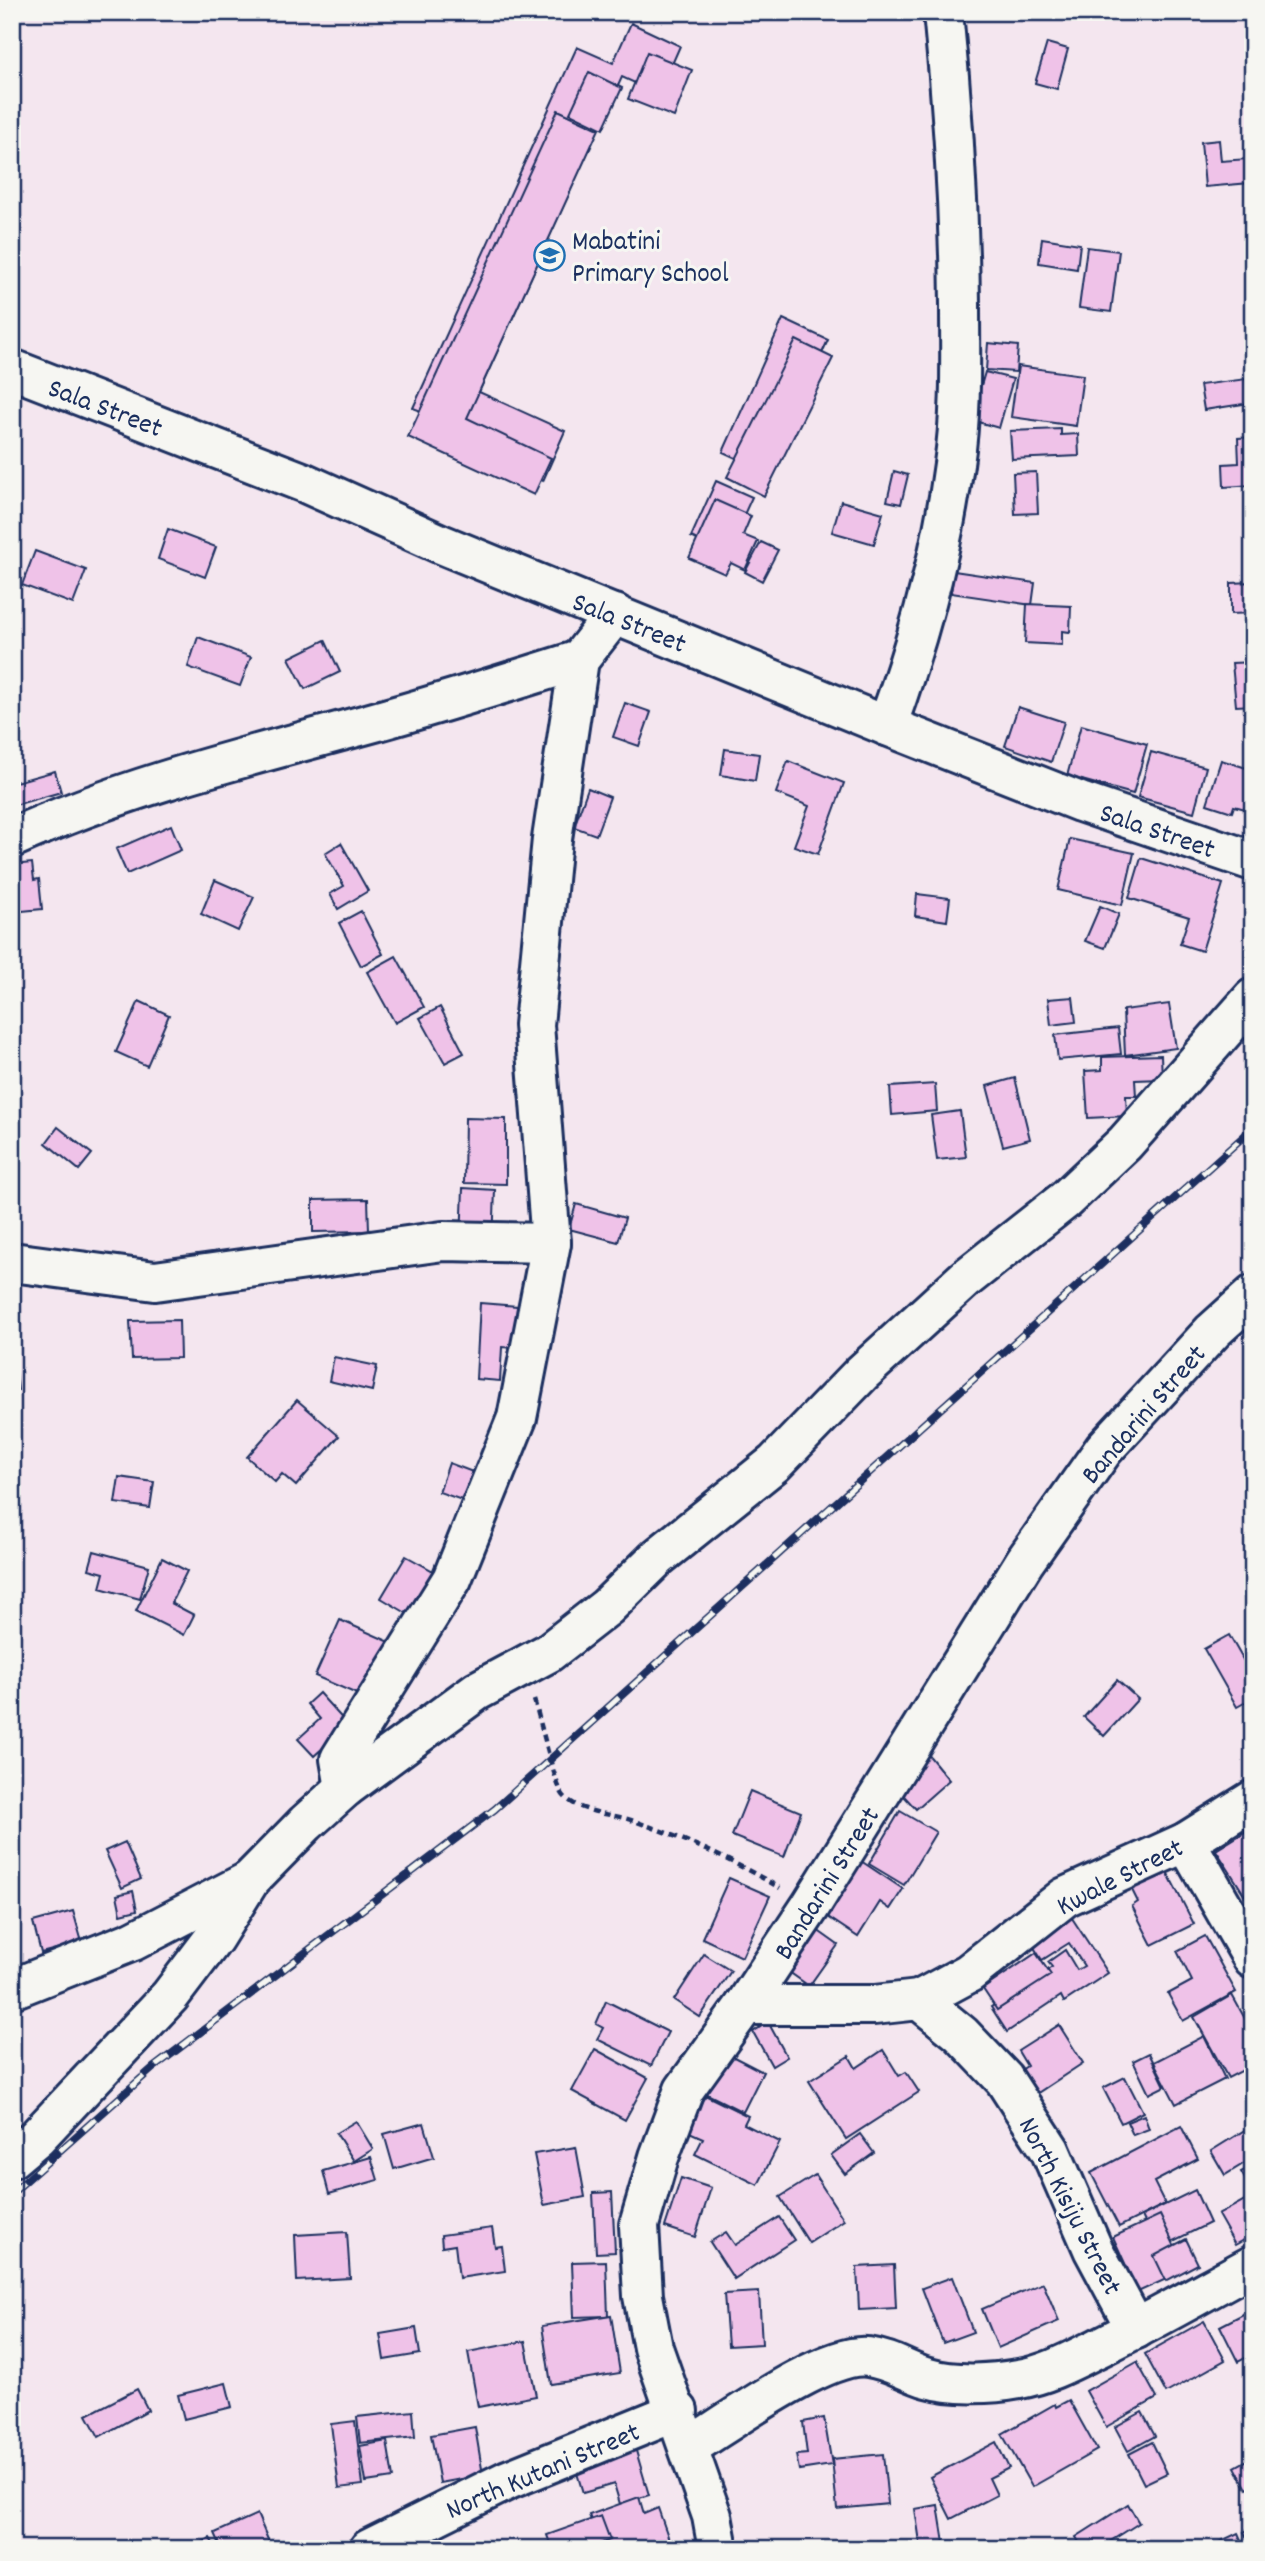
<svg xmlns="http://www.w3.org/2000/svg" width="1265" height="2561" viewBox="0 0 1265 2561" font-family="Dekko,sans-serif">
<rect width="100%" height="100%" fill="#f4e6ef"/>
<filter id="ink" filterUnits="userSpaceOnUse"><feTurbulence type="fractalNoise" baseFrequency=".0143" numOctaves="2"/><feDisplacementMap in="SourceGraphic" scale="14" xChannelSelector="R" yChannelSelector="G"/><feConvolveMatrix kernelMatrix="1 2 1 2 8 2 1 2 1" color-interpolation-filters="sRGB"/></filter>
<g filter="url(#ink)">
<g fill="#efc2e8" stroke="#1b2f5e" stroke-width="2">
<polygon points="1058,12 1084,12 1083,18 1058,15"/>
<polygon points="631,23 680,46 659,94 622,77 479,392 565,431 543,481 419,424 424,412 413,408 577,47 613,63"/>
<polygon points="1047,43 1068,49 1057,89 1035,83"/>
<polygon points="647,52 692,70 674,117 628,99"/>
<polygon points="589,72 622,88 603,129 570,113"/>
<polygon points="558,110 599,129 467,418 551,458 534,495 408,437"/>
<polygon points="1219,140 1221,161 1248,159 1250,183 1205,187 1201,142"/>
<polygon points="1042,238 1080,244 1077,269 1039,263"/>
<polygon points="1087,247 1119,251 1111,312 1079,308"/>
<polygon points="783,319 828,340 768,473 723,452"/>
<polygon points="796,340 833,358 764,496 727,477"/>
<polygon points="988,343 1018,346 1016,372 986,370"/>
<polygon points="1018,366 1083,375 1076,426 1011,417"/>
<polygon points="985,372 1013,379 999,428 971,420"/>
<polygon points="1246,379 1250,403 1204,410 1200,385"/>
<polygon points="1061,429 1061,435 1078,434 1079,456 1012,459 1010,431"/>
<polygon points="1253,437 1253,485 1224,487 1223,464 1239,463 1238,438"/>
<polygon points="894,471 908,475 901,504 887,501"/>
<polygon points="1036,472 1038,513 1015,514 1013,473"/>
<polygon points="716,481 752,497 726,554 691,537"/>
<polygon points="715,500 751,516 743,535 758,541 745,570 731,563 725,574 689,558"/>
<polygon points="841,501 883,513 874,544 832,532"/>
<polygon points="168,529 216,547 205,577 158,559"/>
<polygon points="761,542 778,550 762,581 745,572"/>
<polygon points="35,551 86,570 73,604 22,585"/>
<polygon points="954,571 1035,583 1032,605 951,593"/>
<polygon points="1253,582 1253,613 1231,614 1231,583"/>
<polygon points="1027,604 1071,606 1070,632 1062,631 1062,645 1025,643"/>
<polygon points="198,637 251,657 240,686 188,667"/>
<polygon points="325,640 340,672 305,689 289,658"/>
<polygon points="1253,662 1253,705 1236,706 1232,663"/>
<polygon points="625,703 651,712 639,746 613,737"/>
<polygon points="1018,707 1064,722 1051,762 1005,746"/>
<polygon points="1081,725 1147,744 1133,794 1067,776"/>
<polygon points="725,749 759,754 755,781 721,775"/>
<polygon points="1151,752 1206,767 1194,812 1138,797"/>
<polygon points="1221,760 1253,770 1253,811 1234,806 1232,812 1207,804"/>
<polygon points="788,761 844,783 818,854 794,846 809,806 776,793"/>
<polygon points="55,771 61,792 15,805 12,783"/>
<polygon points="588,788 610,797 596,835 574,827"/>
<polygon points="171,825 181,850 127,874 116,849"/>
<polygon points="1070,839 1134,853 1122,905 1058,890"/>
<polygon points="341,843 368,891 338,909 330,894 344,886 325,853"/>
<polygon points="1141,858 1223,884 1202,951 1180,944 1189,917 1129,898"/>
<polygon points="32,863 34,880 39,879 42,909 12,912 12,865"/>
<polygon points="215,880 254,897 238,931 201,914"/>
<polygon points="917,894 950,898 947,921 915,916"/>
<polygon points="1100,906 1119,914 1105,948 1085,941"/>
<polygon points="361,911 383,954 361,966 339,923"/>
<polygon points="396,956 424,1007 395,1023 367,972"/>
<polygon points="1073,997 1076,1022 1051,1025 1048,999"/>
<polygon points="139,1001 169,1015 147,1066 116,1052"/>
<polygon points="1169,1004 1176,1048 1125,1055 1123,1010"/>
<polygon points="440,1007 464,1053 445,1063 420,1018"/>
<polygon points="1118,1028 1121,1054 1058,1060 1055,1035"/>
<polygon points="1161,1055 1162,1079 1135,1080 1136,1096 1126,1096 1127,1116 1088,1118 1085,1071 1102,1070 1102,1057"/>
<polygon points="1015,1078 1030,1139 1003,1146 987,1086"/>
<polygon points="935,1084 937,1111 892,1115 890,1087"/>
<polygon points="960,1111 966,1157 937,1160 931,1115"/>
<polygon points="465,1118 506,1119 506,1184 464,1183"/>
<polygon points="58,1127 92,1154 79,1170 46,1143"/>
<polygon points="463,1188 495,1190 493,1244 461,1242"/>
<polygon points="368,1199 369,1231 313,1232 313,1200"/>
<polygon points="576,1204 625,1218 618,1242 569,1229"/>
<polygon points="480,1303 517,1306 515,1348 502,1347 500,1381 476,1379"/>
<polygon points="179,1320 180,1358 132,1359 130,1321"/>
<polygon points="12,1334 18,1390 12,1390"/>
<polygon points="334,1357 377,1366 372,1391 329,1381"/>
<polygon points="297,1400 339,1436 296,1486 282,1474 275,1482 247,1457"/>
<polygon points="449,1463 486,1477 476,1505 439,1492"/>
<polygon points="119,1477 154,1482 150,1508 115,1503"/>
<polygon points="94,1551 149,1566 140,1599 100,1588 104,1573 89,1569"/>
<polygon points="406,1556 433,1571 408,1614 381,1598"/>
<polygon points="162,1558 187,1571 171,1603 194,1615 184,1635 136,1611"/>
<polygon points="340,1620 390,1642 366,1698 315,1676"/>
<polygon points="1229,1635 1253,1677 1253,1698 1237,1707 1204,1649"/>
<polygon points="1117,1680 1138,1699 1104,1736 1084,1717"/>
<polygon points="319,1693 348,1725 314,1756 298,1739 320,1719 307,1704"/>
<polygon points="927,1753 949,1780 916,1809 893,1784"/>
<polygon points="750,1791 801,1812 784,1857 732,1836"/>
<polygon points="900,1811 936,1832 904,1885 869,1864"/>
<polygon points="1253,1827 1253,1904 1251,1905 1216,1850"/>
<polygon points="125,1842 141,1879 122,1888 105,1851"/>
<polygon points="855,1857 903,1889 890,1909 880,1902 858,1937 819,1911"/>
<polygon points="1163,1864 1194,1924 1152,1945 1132,1906 1138,1902 1128,1882"/>
<polygon points="729,1878 770,1896 742,1957 702,1938"/>
<polygon points="133,1891 137,1910 121,1914 117,1895"/>
<polygon points="73,1911 82,1942 41,1953 33,1922"/>
<polygon points="1068,1912 1108,1973 1064,2002 1061,1996 1007,2032 991,2007 1052,1967 1048,1962 1065,1950 1077,1970 1084,1966 1069,1943 1042,1960 1028,1938"/>
<polygon points="810,1925 838,1945 809,1986 782,1967"/>
<polygon points="1205,1936 1236,1992 1183,2021 1168,1994 1192,1981 1177,1951"/>
<polygon points="1036,1953 1051,1975 997,2010 983,1989"/>
<polygon points="704,1954 731,1971 700,2017 674,2000"/>
<polygon points="1232,1995 1249,2026 1253,2024 1253,2065 1228,2078 1194,2017"/>
<polygon points="606,2001 668,2032 651,2066 597,2039 603,2028 596,2024"/>
<polygon points="768,2022 787,2057 772,2066 753,2032"/>
<polygon points="1059,2025 1083,2063 1033,2096 1018,2072 1027,2066 1018,2051"/>
<polygon points="1204,2036 1225,2079 1176,2104 1154,2062"/>
<polygon points="595,2049 648,2078 625,2120 572,2091"/>
<polygon points="883,2050 899,2076 906,2072 919,2092 846,2139 809,2081 849,2056 856,2068"/>
<polygon points="1149,2053 1165,2086 1149,2094 1133,2061"/>
<polygon points="728,2054 763,2072 743,2112 707,2094"/>
<polygon points="1125,2077 1143,2112 1121,2123 1103,2088"/>
<polygon points="705,2095 748,2116 744,2124 780,2142 758,2185 695,2154 703,2138 687,2131"/>
<polygon points="1144,2115 1149,2129 1133,2135 1127,2122"/>
<polygon points="356,2121 373,2149 354,2161 336,2133"/>
<polygon points="424,2123 434,2157 394,2169 384,2134"/>
<polygon points="1181,2126 1198,2159 1154,2182 1165,2204 1119,2227 1091,2173"/>
<polygon points="1248,2128 1253,2136 1253,2158 1225,2175 1211,2151"/>
<polygon points="860,2134 874,2153 845,2174 831,2155"/>
<polygon points="576,2147 585,2197 544,2205 534,2154"/>
<polygon points="371,2157 378,2180 329,2194 323,2171"/>
<polygon points="1253,2166 1253,2193 1241,2172"/>
<polygon points="815,2175 844,2220 809,2243 780,2197"/>
<polygon points="681,2178 711,2188 695,2237 665,2227"/>
<polygon points="1195,2190 1210,2223 1157,2249 1142,2216"/>
<polygon points="612,2192 615,2252 596,2253 593,2193"/>
<polygon points="1245,2200 1249,2208 1253,2206 1253,2235 1235,2245 1218,2215"/>
<polygon points="1160,2215 1186,2270 1138,2292 1113,2237"/>
<polygon points="779,2217 794,2240 734,2279 710,2242 726,2232 735,2245"/>
<polygon points="492,2228 495,2247 502,2246 505,2271 459,2278 455,2245 442,2247 441,2235"/>
<polygon points="347,2232 350,2278 297,2281 295,2235"/>
<polygon points="1186,2239 1198,2264 1166,2281 1154,2256"/>
<polygon points="606,2261 608,2316 574,2317 572,2262"/>
<polygon points="894,2265 896,2308 859,2310 857,2267"/>
<polygon points="952,2277 973,2332 943,2343 922,2288"/>
<polygon points="1043,2283 1059,2321 998,2348 982,2309"/>
<polygon points="759,2292 762,2344 728,2346 724,2294"/>
<polygon points="1253,2309 1253,2354 1238,2362 1220,2326"/>
<polygon points="611,2315 620,2373 551,2384 542,2326"/>
<polygon points="1204,2321 1225,2360 1166,2393 1145,2354"/>
<polygon points="416,2328 420,2354 384,2360 380,2334"/>
<polygon points="525,2341 536,2396 478,2407 468,2352"/>
<polygon points="1137,2362 1157,2398 1106,2427 1086,2391"/>
<polygon points="226,2383 232,2407 184,2419 178,2395"/>
<polygon points="137,2389 148,2410 99,2437 87,2415"/>
<polygon points="1069,2400 1097,2450 1032,2487 1002,2434 1055,2404 1056,2407"/>
<polygon points="413,2411 415,2437 360,2443 357,2417"/>
<polygon points="1142,2412 1155,2436 1128,2451 1115,2427"/>
<polygon points="824,2418 832,2465 799,2470 796,2455 807,2454 803,2422"/>
<polygon points="355,2421 363,2485 339,2488 331,2424"/>
<polygon points="475,2427 483,2475 440,2483 431,2435"/>
<polygon points="387,2441 393,2478 366,2482 360,2446"/>
<polygon points="996,2442 1009,2468 989,2478 997,2495 951,2519 930,2477"/>
<polygon points="1152,2442 1167,2473 1144,2484 1129,2454"/>
<polygon points="634,2444 649,2495 620,2504 614,2484 583,2493 574,2463"/>
<polygon points="883,2454 888,2504 837,2509 832,2459"/>
<polygon points="1253,2457 1253,2486 1247,2489 1235,2467"/>
<polygon points="639,2497 644,2514 658,2508 672,2548 602,2549 589,2515"/>
<polygon points="1128,2504 1139,2523 1098,2549 1083,2549 1076,2537"/>
<polygon points="938,2505 945,2549 921,2549 915,2509"/>
<polygon points="257,2514 272,2549 222,2549 215,2533"/>
<polygon points="601,2516 610,2540 586,2549 552,2549 547,2535"/>
<polygon points="1253,2527 1253,2549 1252,2549 1244,2532"/>
<polygon points="1238,2533 1245,2549 1204,2549"/>
<polygon points="210,2538 216,2549 189,2549"/>
</g>
<g fill="none" stroke-linecap="round" stroke-linejoin="round">
<defs>
<g id="minor">
<polyline points="12,369 305,483 441,544 887,726 1080,802 1253,861"/>
<path d="M 887,726 C 918,641 942,555 954,464 C 962,411 960,357 960,304 C 959,206 953,110 943,12"/>
<path d="M 12,838 C 124,787 242,758 360,726 C 434,706 506,683 579,660"/>
<polyline points="12,1262 155,1281 443,1241 551,1243"/>
<polyline points="345,1788 340,1759 452,1579 517,1418 551,1243 534,1025 552,839 579,660 615,614"/>
<polyline points="1186,1842 1253,1959"/>
<polyline points="12,1989 133,1941 249,1881"/>
<polyline points="919,2000 969,1973 1065,1897 1186,1842 1253,1800"/>
<polyline points="745,2005 874,2005 919,2000 961,2034 1004,2079 1050,2150 1093,2249 1136,2329"/>
<polyline points="12,2158 37,2137 170,1996 214,1938 250,1880 306,1823 345,1788 477,1691 548,1653 607,1607 658,1557 775,1463 862,1373 965,1279 1065,1200 1125,1143 1253,998"/>
<path d="M 689,2447 C 727,2424 826,2351 868,2357 C 891,2360 907,2372 928,2378 C 955,2386 992,2384 1019,2379 C 1049,2374 1075,2359 1102,2346 C 1153,2321 1203,2292 1253,2265"/>
<polyline points="369,2549 508,2480 678,2411"/>
<polyline points="718,2549 712,2516 653,2348 643,2296 639,2225 659,2157 684,2090 745,2005 810,1907 1025,1561 1104,1449 1213,1331 1253,1295"/>
</g>
</defs>
<use href="#minor" stroke="#1b2f5e" stroke-width="44"/>
<path stroke="#1b2f5e" stroke-width="4.5" stroke-dasharray="7 5" stroke-linecap="butt" d="M 534,1700 C 540,1718 555,1787 564,1796 C 581,1814 612,1813 634,1821 C 684,1838 734,1861 780,1888"/>
<use href="#minor" stroke="#f6f6f2" stroke-width="38"/>
<defs>
<polyline id="rail" points="12,2193 153,2068 495,1809 1253,1128"/>
</defs>
<use href="#rail" stroke="#1b2f5e" stroke-width="8"/>
<use href="#rail" stroke="#f6f6f2" stroke-width="5" stroke-dasharray="16" stroke-linecap="butt"/>
</g>
</g>
<defs>
<symbol id="school-ring" viewBox="-11 -11 22 22"><circle r="9.5" fill="#f6f6f2" stroke="#1f6fb2" stroke-width="1.5"/><path d="M0-5L7-2L0 1L-7-2ZM-4 1L0 2.5L4 1V4Q0 6-4 4Z" fill="#1f6fb2"/></symbol>
</defs>
<g fill-rule="evenodd">
<use href="#school-ring" x="532" y="238" width="35" height="35"/>
</g>
<g text-anchor="middle" stroke-width="6" stroke-linejoin="round" paint-order="stroke">
<g font-size="28" fill="#1b2f5e" stroke="#f6f6f2" text-anchor="start">
<text x="572" y="249">Mabatini<tspan x="572" dy="32">Primary School</tspan></text>
</g>
<g font-size="28" fill="#1b2f5e" stroke="#f6f6f2">
<text transform="translate(106 406) rotate(21)" y="10">Sala Street</text>
<text transform="translate(630 621) rotate(22)" y="10">Sala Street</text>
<text transform="translate(1158 829) rotate(19)" y="10">Sala Street</text>
<text transform="translate(1142 1413) rotate(-49)" y="10">Bandarini Street</text>
<text transform="translate(1119 1875) rotate(-27)" y="10">Kwale Street</text>
<text transform="translate(825 1882) rotate(-58)" y="10">Bandarini Street</text>
<text transform="translate(1072 2205) rotate(63)" y="10">North Kisiju Street</text>
<text transform="translate(542 2469) rotate(-23)" y="10">North Kutani Street</text>
</g>
</g>
<rect width="1265" height="2561" fill="none" stroke="#f6f6f2" stroke-width="42"/>
<rect x="21" y="21" width="1223" height="2519" fill="none" stroke="#1b2f5e" stroke-width="2.5" filter="url(#ink)"/>
</svg>
